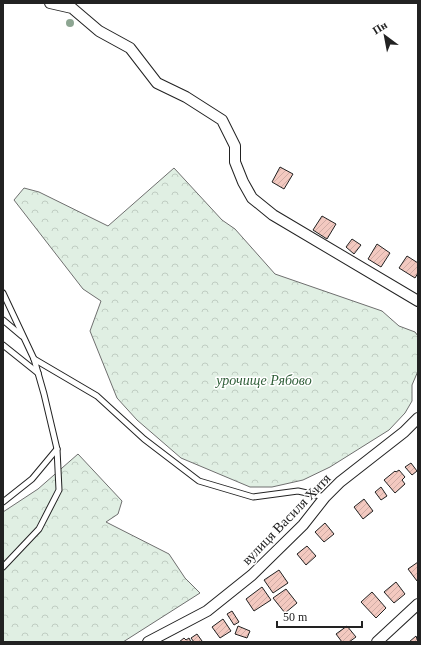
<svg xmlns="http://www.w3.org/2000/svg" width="421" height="645" viewBox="0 0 421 645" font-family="Georgia,serif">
<defs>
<pattern id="forest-crowns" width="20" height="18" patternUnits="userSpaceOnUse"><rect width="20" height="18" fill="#e0efe3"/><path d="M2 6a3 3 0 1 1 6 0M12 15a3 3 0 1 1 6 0" fill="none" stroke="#c0cdc2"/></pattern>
<pattern id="building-hatch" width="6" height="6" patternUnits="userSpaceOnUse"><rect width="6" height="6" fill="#f3c9c0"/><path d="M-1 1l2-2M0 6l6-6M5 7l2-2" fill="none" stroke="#d0aca5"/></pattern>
</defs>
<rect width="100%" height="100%" fill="#fff"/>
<g fill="url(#forest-crowns)" stroke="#6f6f6f">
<polygon points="174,168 222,220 235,229 275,274 382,311 399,326 415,332 418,336 418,371 412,385 412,401 405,413 389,430 330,467 303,480 272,487 250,487 181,458 137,420 117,398 90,331 101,301 83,289 14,200 24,188 39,192 108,226"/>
<polygon points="78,454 122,501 118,514 106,522 169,554 185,578 200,593 123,642 3,642 3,512 38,489"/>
</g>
<g fill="url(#building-hatch)" stroke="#222">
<polygon points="280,167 293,174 284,189 272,182"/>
<polygon points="322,216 336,224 327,239 313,230"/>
<polygon points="352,239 361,245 354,254 346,247"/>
<polygon points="377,244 390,253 381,267 368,259"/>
<polygon points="407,256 418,263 418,273 415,278 399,268"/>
<polygon points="411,463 417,471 412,475 405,467"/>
<polygon points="399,470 405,477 402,480 405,484 395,493 384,480 395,471 396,472"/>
<polygon points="381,487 387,496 381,500 375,492"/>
<polygon points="364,499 373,511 363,519 354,507"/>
<polygon points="325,523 334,534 324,542 315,532"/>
<polygon points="307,546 316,556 306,565 297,554"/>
<polygon points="418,562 418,580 417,581 408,569"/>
<polygon points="279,570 288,583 273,593 264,580"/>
<polygon points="396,582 405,594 394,603 384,592"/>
<polygon points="262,587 271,600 254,611 246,599"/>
<polygon points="286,589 297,603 285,613 273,598"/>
<polygon points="372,592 386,608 376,618 361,602"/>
<polygon points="232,611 239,622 234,625 227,614"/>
<polygon points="223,619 231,631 220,638 212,627"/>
<polygon points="238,626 250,631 247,638 235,634"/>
<polygon points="347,626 356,637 349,642 342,642 336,634"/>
<polygon points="197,634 202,641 201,642 194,642 191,638"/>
<polygon points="416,636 418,642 409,642"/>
<polygon points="184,638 186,640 189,638 191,642 179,642"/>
</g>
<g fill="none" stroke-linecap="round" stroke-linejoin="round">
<defs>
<g id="service">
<polyline points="3,293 34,359 44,394 57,449 59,490 39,529 3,567"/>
<polyline points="3,320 22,336"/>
<polyline points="3,345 38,373"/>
<polyline points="34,359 97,396 144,439 199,481 253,497 298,491 325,497"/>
<polyline points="3,502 32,479 57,449"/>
</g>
<g id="minor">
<polyline points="50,3 72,8 99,31 130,48 157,83 186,97 222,120 235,146 235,162 243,182 252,198 273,215 418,301"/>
<polyline points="148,642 207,611 252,575 303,525 325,497 340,482 404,432 418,418"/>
<polyline points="377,642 418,604"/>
</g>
</defs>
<use href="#service" stroke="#222" stroke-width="7"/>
<use href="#minor" stroke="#222" stroke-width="12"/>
<use href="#service" stroke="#fff" stroke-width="5"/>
<use href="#minor" stroke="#fff" stroke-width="10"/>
</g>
<circle fill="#8da692" cx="70" cy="23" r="4"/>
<g text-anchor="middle" stroke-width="3" stroke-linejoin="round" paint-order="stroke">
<g font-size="14" font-style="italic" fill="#2f5e38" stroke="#fff">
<text x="264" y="385">урочище Рябово</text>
</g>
<g font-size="14" fill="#222" stroke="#fff">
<text transform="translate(286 519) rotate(-46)" y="5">вулиця Василя Хитя</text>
</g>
</g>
<rect width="421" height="645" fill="none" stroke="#222222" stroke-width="8"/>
<g transform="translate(385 36) rotate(328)" stroke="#ffffff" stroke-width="3" paint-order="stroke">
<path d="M0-3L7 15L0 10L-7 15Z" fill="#222222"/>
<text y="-6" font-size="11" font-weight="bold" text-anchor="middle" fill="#222222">Пн</text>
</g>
<path d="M277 621v6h85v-6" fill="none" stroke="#222222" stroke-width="2"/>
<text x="283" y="621" font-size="12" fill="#222222" stroke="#ffffff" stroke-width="3" paint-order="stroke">50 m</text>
</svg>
